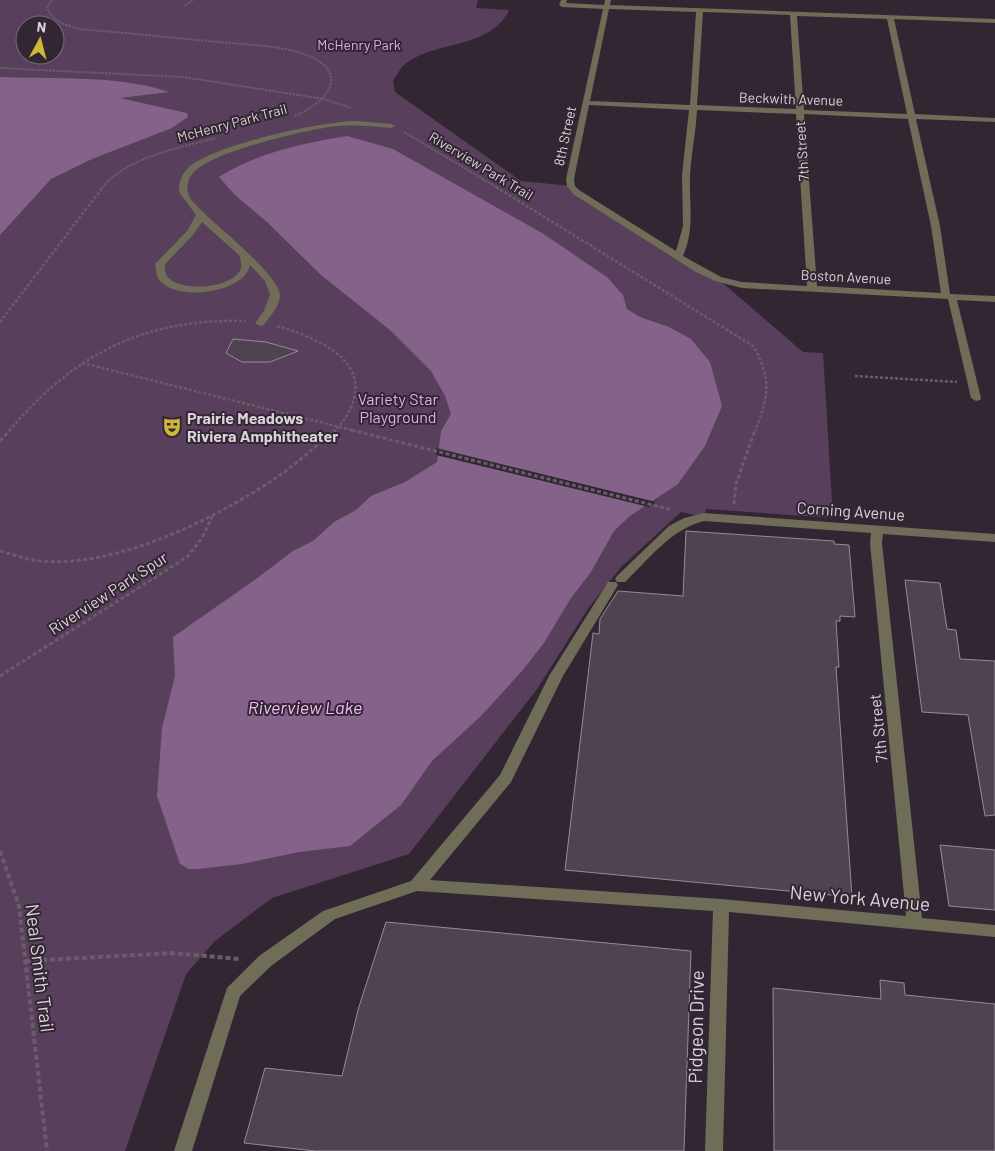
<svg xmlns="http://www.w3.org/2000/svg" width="995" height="1151" viewBox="0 0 995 1151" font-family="Barlow,sans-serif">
<rect width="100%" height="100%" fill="#322633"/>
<path fill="#58405c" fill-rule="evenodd" d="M 0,0 L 478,0 L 476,8 L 509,10 C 490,51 431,39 402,67 C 399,71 396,76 393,80 L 395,92 L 521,181 L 571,186 L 718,279 L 803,352 L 823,353 L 833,518 L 706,509 L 704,517 L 681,512 L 622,566 L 589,607 L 537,689 L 409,854 L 272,898 L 215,941 L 186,974 L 125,1151 L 0,1151 ZM 25,25 L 55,25 L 55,55 L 25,55 Z"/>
<g fill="#846289">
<path d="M 0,77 C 52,79 120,75 169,92 L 120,98 L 187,113 L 188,117 L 172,128 L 92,159 L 51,179 L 0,235 Z"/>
<path d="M 347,136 L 393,149 L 542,233 L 607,277 L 623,295 L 627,309 L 640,317 L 669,327 L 691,339 L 710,362 L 722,406 L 705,446 L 678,484 L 630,516 L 614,531 L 591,572 L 571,598 L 544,643 L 522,671 L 481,716 L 432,761 L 401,805 L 350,846 L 299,852 L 242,864 L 198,869 L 189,869 L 180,864 L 157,796 L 162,728 L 175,676 L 173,637 L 256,579 L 293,551 L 313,541 L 334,522 L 356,510 L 371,496 L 405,482 L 437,462 L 441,431 L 451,414 L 445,396 L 431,371 L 390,330 L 321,275 L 268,223 L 235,195 L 219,177 C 256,153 304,143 347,136 Z"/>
</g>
<polygon fill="#322633" points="436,448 656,502 649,507 436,455"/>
<g fill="#504351" stroke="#978999">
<polygon points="233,339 266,342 298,351 270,362 242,362 226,353"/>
<polygon points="686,531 834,541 834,544 849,545 855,617 840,616 840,621 836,621 839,667 836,667 852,897 565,870 593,633 599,634 600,619 618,591 683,596"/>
<polygon points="905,580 940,583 947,629 956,630 960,659 995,661 995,815 985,816 968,715 922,712"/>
<polygon points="940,845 995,850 995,910 949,906"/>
<polygon points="386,922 691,951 684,1151 315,1151 244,1143 265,1068 342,1076 358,1010"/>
<polygon points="880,980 904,983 905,995 995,1004 995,1151 774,1151 773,988 881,999"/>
</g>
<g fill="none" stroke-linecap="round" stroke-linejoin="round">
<g stroke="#685d69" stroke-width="2" stroke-dasharray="2.5 1" stroke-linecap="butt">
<path d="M 52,0 L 47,7 C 52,22 66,25 80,29 C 127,33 174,38 220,42 C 249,45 280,45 307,55 C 352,73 326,104 294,116"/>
<polyline points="185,6 193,0"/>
<polyline points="0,68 183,77 324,99 351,108"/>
<polyline points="404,132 498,188"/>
<path d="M 102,188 C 125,158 181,147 216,138"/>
</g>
<g stroke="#685d69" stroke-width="2.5" stroke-dasharray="3 2" stroke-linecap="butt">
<path d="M 496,187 L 753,346 C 772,378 769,397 755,431"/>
<polyline points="0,322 103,187"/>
<path d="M 277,326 C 310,336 365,355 354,399 C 351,411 343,423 334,431"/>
<polyline points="82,363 356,431"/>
<polyline points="855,376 957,382"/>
<path d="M 9,431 C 74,354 144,318 246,321"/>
</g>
<g stroke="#685d69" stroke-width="3" stroke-dasharray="4 2.5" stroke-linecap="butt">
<polyline points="351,430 673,510"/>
<polyline points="0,441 10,430"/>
<polyline points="734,504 736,484 755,430"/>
<path d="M 0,551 C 11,554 22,558 33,560 C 113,572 222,516 286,471 C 303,458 319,443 336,430"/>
<polyline points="0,676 187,557 202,538 212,517"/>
</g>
<g stroke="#685d69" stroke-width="4" stroke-dasharray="5 3" stroke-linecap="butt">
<polyline points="0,851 19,906 47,1151"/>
<polyline points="26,961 173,953 239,959"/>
</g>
<g fill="#6f6c57" fill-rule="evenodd">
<path d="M 561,0 L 567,0 L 566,3 L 604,5 L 605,0 L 611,0 L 610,5 L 995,19 L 995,23 L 894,19 L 915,114 L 995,118 L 995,122 L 916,119 L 940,226 L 950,294 L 995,296 L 995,302 L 957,300 L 981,398 L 980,400 L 976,401 L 971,398 L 948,299 L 742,288 L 715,281 L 696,272 L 573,194 L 567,186 L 566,179 L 603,9 L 562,7 L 559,5 ZM 609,9 L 696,12 L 690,105 L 590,101 ZM 703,12 L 790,15 L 796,109 L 697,105 ZM 797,16 L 887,19 L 907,114 L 804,110 ZM 589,105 L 689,110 L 682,175 L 683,226 L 676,251 L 579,190 L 575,186 L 574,179 ZM 697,110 L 796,114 L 807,286 L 742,282 L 721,277 L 683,256 C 695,229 689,204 690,176 C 691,154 696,132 697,110 ZM 804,114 L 908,119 L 931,226 L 941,293 L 817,286 Z"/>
<path d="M 357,121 L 391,124 L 395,126 L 391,128 C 373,126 356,125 338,126 C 308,129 214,151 194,172 C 189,177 186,185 188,193 C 190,201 199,207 204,213 C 219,228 280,276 280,296 C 279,307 270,316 264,325 L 260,326 L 255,323 L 264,311 L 270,294 L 265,281 L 250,265 C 244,295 169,303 157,276 C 156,272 156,268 155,264 L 187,231 L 196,215 L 179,192 C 179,182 181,175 188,168 C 212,145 323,121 357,121 ZM 202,222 L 240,256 C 240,259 242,264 241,268 C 235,289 178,293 167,276 C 165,273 165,268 165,264 L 193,235 Z"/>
<path d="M 704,513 L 995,534 L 995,542 L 883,534 L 882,543 L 922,918 L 995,925 L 995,937 L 729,912 L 723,1151 L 705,1151 L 713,911 L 417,891 L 335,919 L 271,966 L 240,996 L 192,1151 L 174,1151 L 227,988 L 259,956 L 323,911 L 411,881 L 500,775 L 549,676 L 608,582 L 616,582 L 618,585 L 563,676 L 511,782 L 430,880 L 721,899 L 906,916 L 870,543 L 871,533 L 704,521 C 671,529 649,559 625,582 L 617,582 L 615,579 L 617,576 L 669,526 L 684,518 Z"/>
</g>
</g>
<defs>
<symbol id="theatre-bare" viewBox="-9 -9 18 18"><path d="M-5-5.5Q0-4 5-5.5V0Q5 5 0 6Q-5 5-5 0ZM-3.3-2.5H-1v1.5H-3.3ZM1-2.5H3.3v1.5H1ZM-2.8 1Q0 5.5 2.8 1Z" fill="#ceb837" stroke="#322633" stroke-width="2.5" paint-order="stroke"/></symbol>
</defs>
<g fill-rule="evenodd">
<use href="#theatre-bare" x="158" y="413" width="28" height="28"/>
</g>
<g text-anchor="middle" stroke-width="4" stroke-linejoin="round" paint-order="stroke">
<g font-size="14" fill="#e3adea" stroke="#322633">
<text x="359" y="50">McHenry Park</text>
</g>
<g font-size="14" fill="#dbd3dc" stroke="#322633">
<text transform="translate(791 99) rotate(2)" y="5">Beckwith Avenue</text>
<text transform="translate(232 123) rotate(-15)" y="5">McHenry Park Trail</text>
<text transform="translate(565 136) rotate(-78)" y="5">8th Street</text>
<text transform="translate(802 151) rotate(-94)" y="5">7th Street</text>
<text transform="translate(481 166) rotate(31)" y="5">Riverview Park Trail</text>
<text transform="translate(846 277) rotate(3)" y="5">Boston Avenue</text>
</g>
<g font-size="16" fill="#e3adea" stroke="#322633">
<text x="398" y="405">Variety Star<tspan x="398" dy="18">Playground</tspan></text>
</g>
<g font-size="16" font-weight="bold" fill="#dbd3dc" stroke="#322633" text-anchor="start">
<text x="187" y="424">Prairie Meadows<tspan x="187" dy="18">Riviera Amphitheater</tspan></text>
</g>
<g font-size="16" fill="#dbd3dc" stroke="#322633">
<text transform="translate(851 511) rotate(4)" y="6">Corning Avenue</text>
<text transform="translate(108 593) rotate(-33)" y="6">Riverview Park Spur</text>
<text transform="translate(878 728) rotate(-96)" y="6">7th Street</text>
</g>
<g font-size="18" font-style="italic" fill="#f2bcf9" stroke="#322633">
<text x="305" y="714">Riverview Lake</text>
</g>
<g font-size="19" fill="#dbd3dc" stroke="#322633">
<text transform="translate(860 898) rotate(5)" y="7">New York Avenue</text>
<text transform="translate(40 968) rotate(83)" y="7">Neal Smith Trail</text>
<text transform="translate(696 1027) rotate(-89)" y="7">Pidgeon Drive</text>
</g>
</g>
<g transform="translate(40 40) rotate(7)"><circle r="24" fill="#322633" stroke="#766b77"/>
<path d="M0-4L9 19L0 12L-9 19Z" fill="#ceb837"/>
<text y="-8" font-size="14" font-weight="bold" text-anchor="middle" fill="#dbd3dc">N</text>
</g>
</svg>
